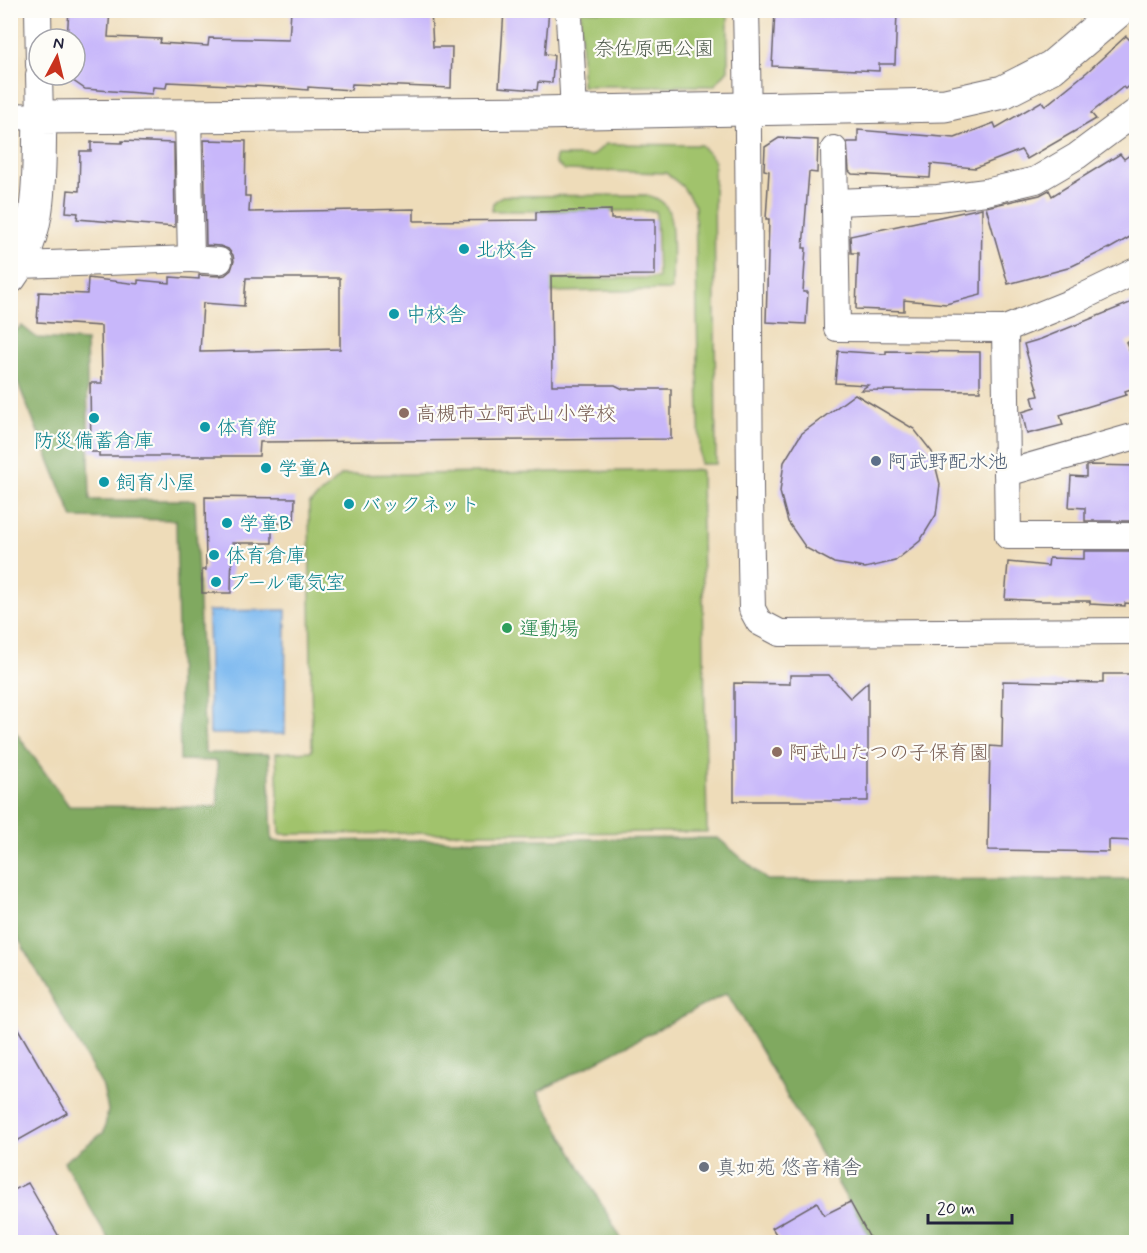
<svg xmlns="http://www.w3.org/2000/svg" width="1147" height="1253" viewBox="0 0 1147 1253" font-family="Mynerve,'Klee One',sans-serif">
<rect width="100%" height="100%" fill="#fdfcf7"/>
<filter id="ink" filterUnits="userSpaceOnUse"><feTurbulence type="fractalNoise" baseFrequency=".0167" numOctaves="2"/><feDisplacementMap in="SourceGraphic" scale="12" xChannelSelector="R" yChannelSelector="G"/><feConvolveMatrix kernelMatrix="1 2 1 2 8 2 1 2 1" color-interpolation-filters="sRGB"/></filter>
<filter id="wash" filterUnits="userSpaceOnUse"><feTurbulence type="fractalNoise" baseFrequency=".008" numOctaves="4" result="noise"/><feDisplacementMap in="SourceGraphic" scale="24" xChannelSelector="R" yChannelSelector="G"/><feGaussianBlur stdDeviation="1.35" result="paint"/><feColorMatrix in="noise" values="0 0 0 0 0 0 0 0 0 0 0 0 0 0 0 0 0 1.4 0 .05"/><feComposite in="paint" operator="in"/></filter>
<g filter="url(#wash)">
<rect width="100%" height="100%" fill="#eedcb9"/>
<g fill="#a1c36c" stroke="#627254" stroke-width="1.5">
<polygon points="581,11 728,11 728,70 714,86 582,86"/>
<polygon points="606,144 701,145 714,160 716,464 700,464 695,206 683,187 666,173 565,170 555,163 556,156 592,156"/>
<path d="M 647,195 C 655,198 663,200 667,208 C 675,222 672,271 672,290 L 547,292 L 547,279 L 658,278 L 656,211 L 492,211 L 493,203 L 502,196 Z"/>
<polygon points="701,470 707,832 280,834 276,753 312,751 309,504 342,475"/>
</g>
<polygon fill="#80a960" stroke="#51664e" stroke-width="1.5" points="22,326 37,338 86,341 90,500 195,500 205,753 269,754 272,841 718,838 767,880 1136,879 1136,1242 872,1242 727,993 538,1092 623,1242 110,1242 64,1162 104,1132 108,1110 103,1087 11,926 10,724 69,806 218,807 217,761 180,760 176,520 73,518 11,366 11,334"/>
<polygon fill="#7ebaf0" stroke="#506e96" stroke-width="1.5" points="286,610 285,734 210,734 208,611"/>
<g id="blocks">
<g fill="#c8b7fa" fill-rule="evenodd">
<polygon points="69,10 110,10 108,37 161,39 160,43 208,46 209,38 289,40 291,10 431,10 433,47 452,47 451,88 352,84 351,90 308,87 308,90 272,87 167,82 166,88 153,87 152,94 85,89 66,76 75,75 75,39 67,38"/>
<polygon points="504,10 549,10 545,54 554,55 552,83 538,82 537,90 499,87"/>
<polygon points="775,11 869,15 870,11 897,12 895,64 879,64 879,71 772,66"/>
<polygon points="1126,36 1137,47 1137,78 1125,89 1123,87 1091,113 1096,119 1027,159 1021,150 975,168 931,164 930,178 852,174 849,171 847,142 858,142 858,130 955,138 994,123 996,128 1042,101 1045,106 1087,72"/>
<polygon points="779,138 818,140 817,173 809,172 803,248 806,248 803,292 808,292 806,324 766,322 769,219 766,219 769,171 764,170 765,147"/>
<path d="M 204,140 L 246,141 L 245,196 L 250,196 L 249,212 L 414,209 L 414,221 L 536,220 L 536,212 L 611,210 L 611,219 L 655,219 L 655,275 L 551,276 L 552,385 L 615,385 L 623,389 L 671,389 L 671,439 L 260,442 L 259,456 L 99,456 L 99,452 L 91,452 L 90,383 L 102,383 L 101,326 L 37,322 L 39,292 L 87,294 L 88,278 L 138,284 L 138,280 L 170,283 L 170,277 L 199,279 L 199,275 L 219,276 L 225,275 L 231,270 L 234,261 L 233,255 L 228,249 L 220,246 L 206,245 ZM 246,278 L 340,278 L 340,349 L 200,352 L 203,303 L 244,306 Z"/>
<polygon points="122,141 174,143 175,227 77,219 78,213 66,212 68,190 79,191 80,151 91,151 91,142 122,143"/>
<polygon points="1137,150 1137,233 1109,249 1109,248 1068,268 1008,284 986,207 1040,195 1049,190 1052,196 1120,154 1124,159"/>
<polygon points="982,208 981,295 946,304 904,300 904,311 856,309 858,253 851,253 850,236"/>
<polygon points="1137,300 1137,337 1126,342 1137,368 1137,387 1125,391 1126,395 1060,415 1063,425 1027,434 1022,412 1035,408 1032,397 1039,396 1024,344 1041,339"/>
<polygon points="838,351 886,354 886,351 980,352 980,391 861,390 868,385 835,383"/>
<polygon points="855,394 914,429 932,452 940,484 936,515 920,541 895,561 865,568 834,563 806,548 788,522 780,492 784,462 801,434"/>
<polygon points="1091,465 1137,466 1137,521 1085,521 1085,508 1069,507 1071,476 1086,477 1086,466"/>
<polygon points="205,497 295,498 294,524 272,523 272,543 232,543 231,593 202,593 202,570 206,570"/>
<polygon points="1084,551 1137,551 1137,604 1125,603 1125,606 1090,604 1090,601 1042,601 1005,599 1008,562 1048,566 1049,558 1084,559"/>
<polygon points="1103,674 1137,674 1137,841 1109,840 1109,852 988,850 990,746 1002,747 1003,681 1103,683"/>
<polygon points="790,675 829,675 850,698 868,682 868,801 734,801 734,683 790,684"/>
<polygon points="10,1015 67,1113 10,1145"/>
<polygon points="28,1183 62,1242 10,1242 10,1192"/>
<polygon points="817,1202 824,1215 850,1202 872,1242 781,1242 772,1228"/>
</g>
</g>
</g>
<g filter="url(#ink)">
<use href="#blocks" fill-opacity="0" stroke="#696367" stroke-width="1.5"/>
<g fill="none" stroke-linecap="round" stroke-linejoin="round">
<defs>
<g id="street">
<polyline points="38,10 39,65"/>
<polyline points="567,10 569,17 574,112"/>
<path d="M 746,10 C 751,210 747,410 752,609 L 759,622 L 780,633 L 1136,631"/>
<polyline points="10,116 40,117 39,75"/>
<polyline points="834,149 837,328 1005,329 1072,302 1136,271"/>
<polyline points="836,202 938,198 986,192 1036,180 1077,156 1136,112"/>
<polyline points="191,259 219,261"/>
<polyline points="20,265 191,259 188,116"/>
<polyline points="1005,329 1008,536 1136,536"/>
<polyline points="1007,473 1136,436"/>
</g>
<path id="secondary" d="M 10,277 C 44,231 38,172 40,117 L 537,113 L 945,105 L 1003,92 L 1052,67 L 1119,10"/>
</defs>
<use href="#street" stroke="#696367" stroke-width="28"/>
<use href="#secondary" stroke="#696367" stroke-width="35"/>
<use href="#street" stroke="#fff" stroke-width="26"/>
<use href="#secondary" stroke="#fff" stroke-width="33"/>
</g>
</g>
<g fill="#0f9aa8" stroke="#fdfcf7" stroke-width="2">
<circle cx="464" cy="249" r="6"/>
<circle cx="394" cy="314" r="6"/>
<circle cx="94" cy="418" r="6"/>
<circle cx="205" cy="427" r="6"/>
<circle cx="266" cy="468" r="6"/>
<circle cx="104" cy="482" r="6"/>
<circle cx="349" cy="504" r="6"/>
<circle cx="227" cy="523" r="6"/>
<circle cx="214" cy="555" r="6"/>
<circle cx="216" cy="582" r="6"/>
</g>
<g fill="#8d6e63" stroke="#fdfcf7" stroke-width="2">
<circle cx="404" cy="413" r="6"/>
<circle cx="777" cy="752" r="6"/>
</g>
<circle fill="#5c6f8a" stroke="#fdfcf7" stroke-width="2" cx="876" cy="461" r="6"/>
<circle fill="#2e9e5b" stroke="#fdfcf7" stroke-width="2" cx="507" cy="628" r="6"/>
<circle fill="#6b7280" stroke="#fdfcf7" stroke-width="2" cx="704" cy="1167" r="6"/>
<g text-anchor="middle" stroke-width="4.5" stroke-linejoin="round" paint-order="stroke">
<g font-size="20" fill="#4e5a4c" stroke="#fdfcf7">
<text x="654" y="55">奈佐原西公園</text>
</g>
<g font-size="20" fill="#0d838f" stroke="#fdfcf7" text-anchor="start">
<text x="476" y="256">北校舎</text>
<text x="406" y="321">中校舎</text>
<text x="217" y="434">体育館</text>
<text x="94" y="447" text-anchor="middle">防災備蓄倉庫</text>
<text x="278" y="475">学童A</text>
<text x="116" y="489">飼育小屋</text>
<text x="361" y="511">バックネット</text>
<text x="239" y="530">学童B</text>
<text x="226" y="562">体育倉庫</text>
<text x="228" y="589">プール電気室</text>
</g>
<g font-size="20" fill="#785e54" stroke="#fdfcf7" text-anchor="start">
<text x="416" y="420">高槻市立阿武山小学校</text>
<text x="789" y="759">阿武山たつの子保育園</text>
</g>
<g font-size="20" fill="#4e5e75" stroke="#fdfcf7" text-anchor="start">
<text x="888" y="468">阿武野配水池</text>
</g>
<g font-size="20" fill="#27864d" stroke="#fdfcf7" text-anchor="start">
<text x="519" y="635">運動場</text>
</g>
<g font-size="20" fill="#5b616d" stroke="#fdfcf7" text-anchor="start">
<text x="716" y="1174">真如苑 悠音精舎</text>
</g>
</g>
<rect width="1147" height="1253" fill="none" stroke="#fdfcf7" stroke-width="36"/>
<g transform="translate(57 57) rotate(7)"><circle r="28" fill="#fdfcf7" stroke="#a5a5ac" stroke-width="1.5"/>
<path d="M0-4.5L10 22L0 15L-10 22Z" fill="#c8321e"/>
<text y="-9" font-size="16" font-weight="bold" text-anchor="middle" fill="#22223b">N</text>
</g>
<path d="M928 1214v9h84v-9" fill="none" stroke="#22223b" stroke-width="3"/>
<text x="937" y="1214" font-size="18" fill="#22223b" stroke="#fdfcf7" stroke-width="4.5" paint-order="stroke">20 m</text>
</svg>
